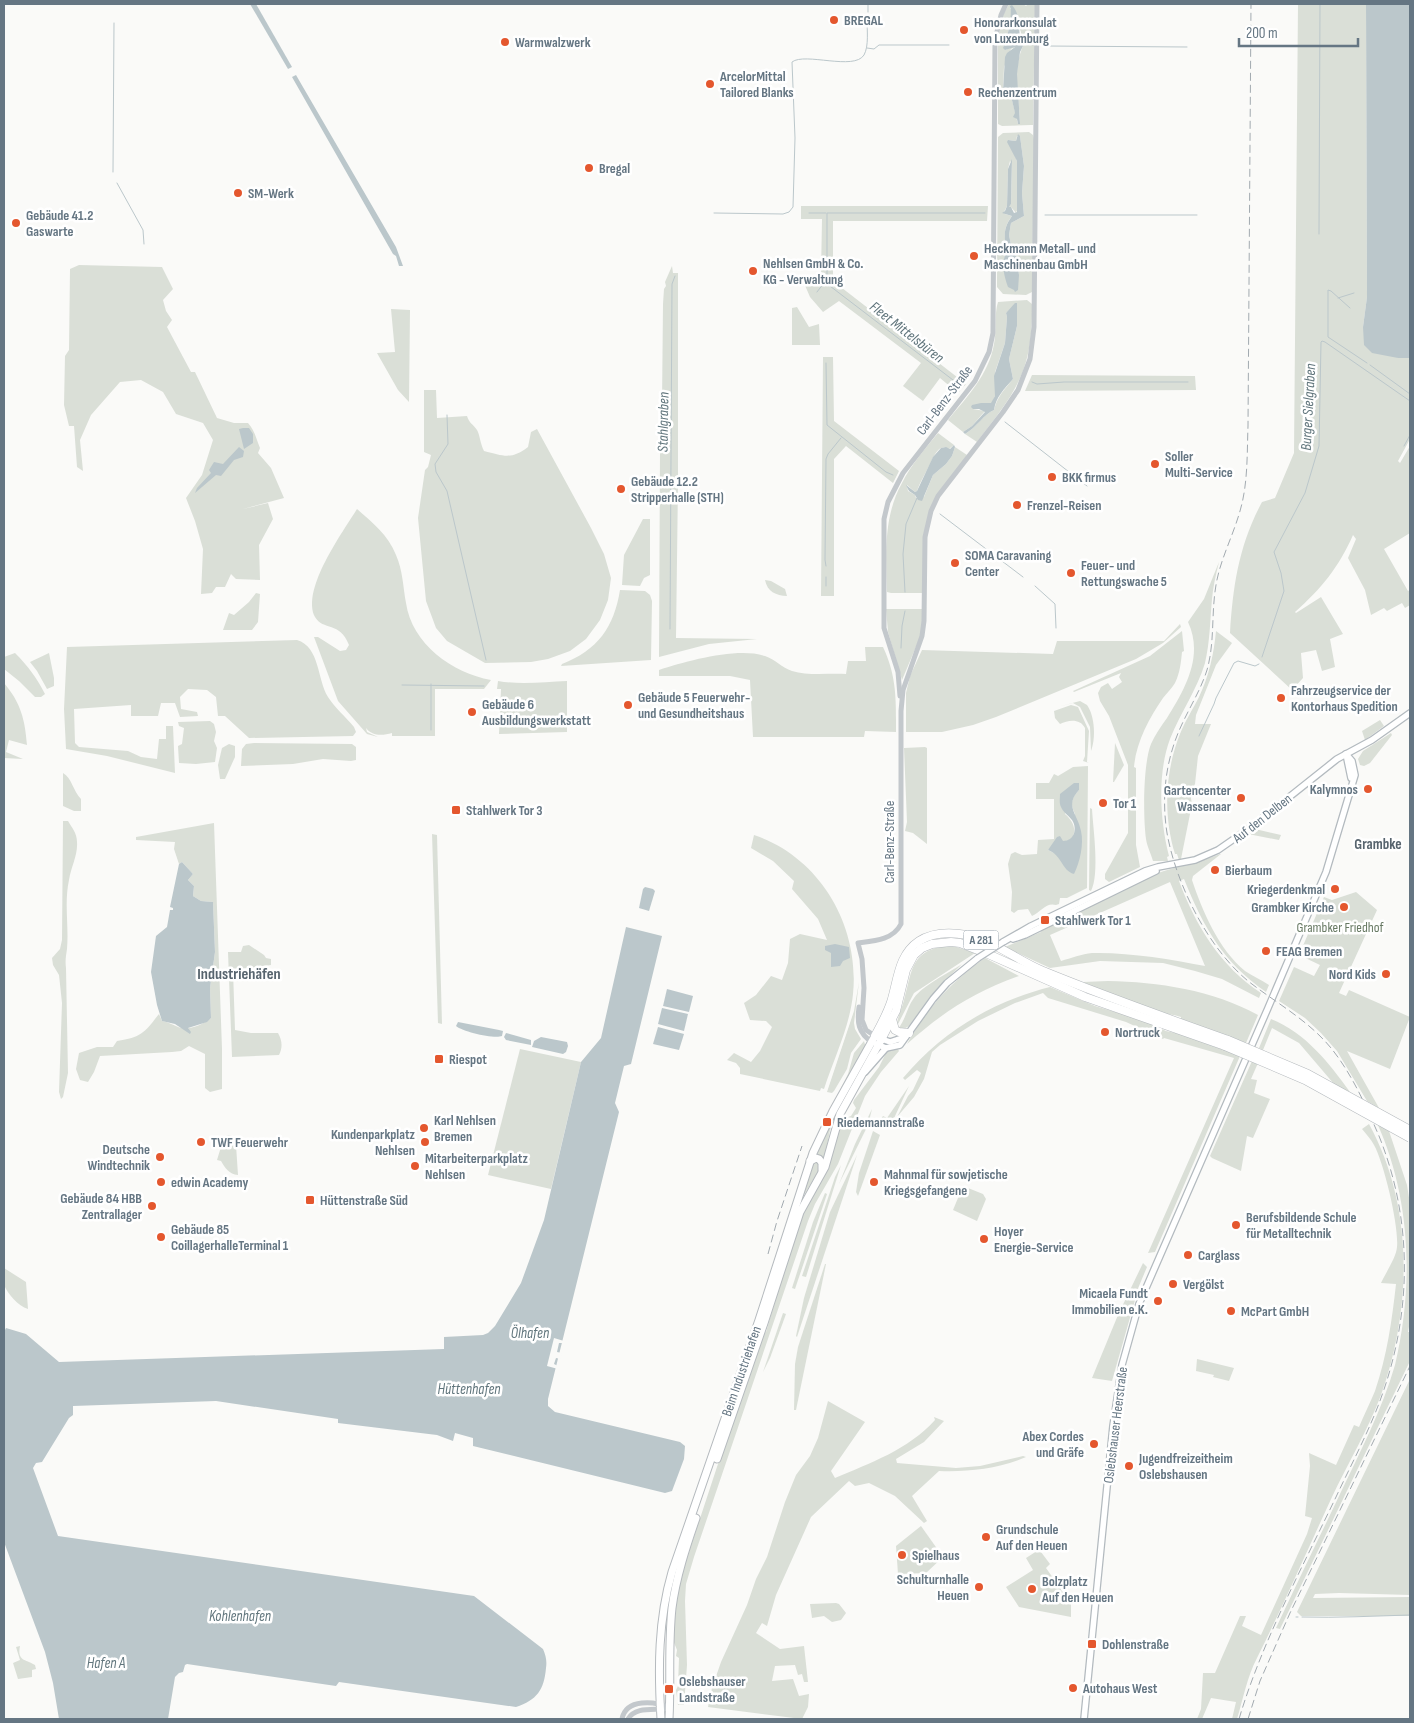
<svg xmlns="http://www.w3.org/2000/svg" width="1414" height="1723" viewBox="0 0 1414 1723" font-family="'Sofia Sans Condensed',sans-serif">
<rect width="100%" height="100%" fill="#fafaf8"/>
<g fill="#dadfd7" fill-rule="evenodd">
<path d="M 1009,4 L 1023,4 L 1026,6 L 1028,4 L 1035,4 L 1033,125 L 1031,125 L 1002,126 L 998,124 L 998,40 L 1002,17 ZM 1010,8 L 1011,8 L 1021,32 L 1021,42 L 1023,46 C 1012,71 1019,96 1020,122 L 1018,124 L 1011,96 L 1004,93 L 1003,91 L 1004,67 L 1011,49 L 1015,47 L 1015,46 L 1005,50 L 1012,11 Z"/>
<path d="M 1298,4 L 1366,4 L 1367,297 L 1363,327 L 1398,358 L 1410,358 L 1410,439 L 1398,461 L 1400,463 L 1410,446 L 1410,533 L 1384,549 L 1408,591 L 1410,590 L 1410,605 L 1405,608 L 1402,603 L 1387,611 L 1384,608 L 1371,615 L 1365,590 L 1348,558 L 1356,539 L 1353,535 C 1339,567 1321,589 1295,612 L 1296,613 L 1321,597 L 1343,634 L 1330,639 L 1335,667 L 1322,671 L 1316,650 L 1301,653 L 1303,678 L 1292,690 L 1230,633 C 1233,585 1239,545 1262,502 L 1275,498 L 1294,453 Z"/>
<path d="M 1029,132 L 1033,135 L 1034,139 L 1032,292 L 1026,295 L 1003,294 L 997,287 L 997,282 L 998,137 L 1003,133 ZM 1017,136 L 1020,136 L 1024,166 L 1022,193 L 1024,216 L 1011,223 L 1009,235 L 1012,250 L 1017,258 L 1019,275 L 1004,259 C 1010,244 998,234 1012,216 L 1005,214 L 1004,212 L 1007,206 L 1008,169 L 1010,161 L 1012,164 L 1011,204 L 1008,208 L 1011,207 L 1016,213 L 1018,208 L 1017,161 L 1009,140 L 1016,141 Z"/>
<polygon points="801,206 988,206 987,221 833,221 833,281 966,384 958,393 940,378 923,401 903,386 921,363 839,301 823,312 810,297 804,283 821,275 822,219 801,219"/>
<path d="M 79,265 L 162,267 L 173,289 L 163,300 L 166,311 L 172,320 L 167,327 L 191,372 L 195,372 L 217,418 L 234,423 L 248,423 C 255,431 256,438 260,448 L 258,453 L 271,468 L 284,498 L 243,509 L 268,503 L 273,519 L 259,545 L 260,580 L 236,579 L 231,574 L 225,587 L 216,587 L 212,593 L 201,594 L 203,549 L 195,521 L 186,498 L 202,475 L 213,440 L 203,423 L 176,414 L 163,392 L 141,380 L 120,382 L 91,415 L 80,440 L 83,471 L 77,467 L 74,426 L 69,426 L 64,405 L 65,356 L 69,350 L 70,269 Z"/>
<path d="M 672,266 L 673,273 L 678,273 L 678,483 L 676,638 L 757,639 L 709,644 L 659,657 L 660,451 C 661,433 668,422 662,404 L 663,304 L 664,289 L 666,286 L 665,282 Z"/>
<path d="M 1027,300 L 1032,304 C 1033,372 1016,391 977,442 L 965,434 C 976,428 985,413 994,410 C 997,397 1004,390 1013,379 L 1009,359 L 1017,326 L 1017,303 L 1006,313 L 1007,317 L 1005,343 L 995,372 L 995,396 L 992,403 L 973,409 L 985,411 L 972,426 L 963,432 L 948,420 C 967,397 989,374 994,344 C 997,331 994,314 998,302 Z"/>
<polygon points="797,307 809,327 819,324 820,345 792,345 792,308"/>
<polygon points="391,309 410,310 409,402 398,390 377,353 395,352"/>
<polygon points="823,357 833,357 834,421 899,471 893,483 846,446 834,459 834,596 821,596"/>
<polygon points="1032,375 1195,376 1196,390 1025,391"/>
<path d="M 424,390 L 436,390 L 437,418 L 467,416 C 469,423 473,424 477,430 C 480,435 480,443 484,451 C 504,456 511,460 528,447 L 531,432 L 537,429 L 591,528 L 604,554 L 611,578 L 608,600 L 600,620 L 586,639 L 570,651 L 548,659 L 531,662 L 485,663 L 447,641 L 436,628 L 426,601 L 418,518 L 425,470 L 428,467 L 431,455 L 424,452 Z"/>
<path d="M 938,433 L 954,445 L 949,449 C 937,442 933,460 928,468 C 924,476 920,482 917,491 L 915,492 L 907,485 L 908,491 L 915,495 L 916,498 L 924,497 L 933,475 L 946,464 L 952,456 L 955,447 L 967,455 L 929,513 L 923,593 L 891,593 L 887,592 C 886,555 883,517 902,483 C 911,465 925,449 938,433 Z"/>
<path d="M 357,509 C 373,523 388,535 396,555 C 403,571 403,587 406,603 C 412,644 452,673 491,680 L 484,689 L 435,689 L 435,736 L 392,736 L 392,733 C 382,736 372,736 366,728 L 367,732 L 378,737 L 367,734 L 338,701 L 314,637 L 318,637 L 340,651 L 346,650 L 349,645 C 340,621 323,631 315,617 C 301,589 343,532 357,509 Z"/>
<polygon points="643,519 650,519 650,575 644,578 640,586 622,585 624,555"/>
<path d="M 1219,562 C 1216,574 1213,587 1212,599 C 1210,621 1210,642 1205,663 C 1197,690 1180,713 1170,739 C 1157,774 1160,821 1169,856 L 1167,857 L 1168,861 L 1153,861 C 1151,854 1147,846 1146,839 C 1143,817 1143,764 1151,744 C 1155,735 1161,726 1167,718 C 1185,689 1204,656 1188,622 L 1204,599 Z"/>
<path d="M 765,580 L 771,581 L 785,589 L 787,596 C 776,596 767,591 765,580 Z"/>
<path d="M 620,590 L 645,591 L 650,595 L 652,601 L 651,660 L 561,666 L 562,664 C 598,650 614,627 620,590 Z"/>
<polygon points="256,593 260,594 258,622 252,630 223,630 229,613 234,615 249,602"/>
<polygon points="886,609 923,609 921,635 902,680 888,632"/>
<polygon points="1180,624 1181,627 1163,643 1136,659 996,717 973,725 942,732 906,732 906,693 910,676 922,650 1053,654 1057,641 1164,641"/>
<path d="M 1182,631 L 1184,651 L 1182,652 C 1181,662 1180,673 1175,683 C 1172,688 1167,693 1163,698 C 1149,718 1136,743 1134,767 L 1136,768 L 1136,845 L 1140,867 L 1109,882 L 1105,879 L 1105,874 L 1128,833 L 1128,765 L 1109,716 L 1100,701 L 1098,693 L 1101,687 L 1108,683 L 1112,689 L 1122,682 L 1119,677 L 1121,673 L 1074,692 L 1073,691 L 1150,656 Z"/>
<path d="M 1216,631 L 1232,643 L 1216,665 L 1196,715 L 1195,724 L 1211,724 L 1198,756 L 1195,784 L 1190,793 L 1192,804 L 1181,859 L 1179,860 L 1177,854 L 1175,854 C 1163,815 1165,771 1180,734 C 1185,721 1193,709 1199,697 C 1209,676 1214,653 1216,631 Z"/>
<path d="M 297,640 C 320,647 317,679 328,697 C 335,708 346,717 354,727 L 356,732 L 353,736 L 249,738 L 225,716 L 218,716 L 216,697 L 207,690 L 188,689 L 180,697 L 181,709 L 197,712 L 198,716 L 180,717 L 175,703 L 161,703 L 158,716 L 131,716 L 131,705 L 74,709 L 75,743 L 79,747 L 128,751 L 141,757 L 157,759 L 159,739 L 166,739 L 166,726 L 173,726 L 175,773 L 107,756 L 66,749 L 64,709 L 67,647 Z"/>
<path d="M 865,647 L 883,647 C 897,677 896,700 896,732 L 865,731 L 864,737 L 753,737 L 750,680 L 730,676 L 659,676 L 659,670 C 687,661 737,647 765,656 C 775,659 782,668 792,671 C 808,676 829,673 846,674 L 848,661 L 866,661 Z"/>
<path d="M 15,653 C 28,666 37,678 45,694 L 41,697 L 35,697 L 19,681 L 4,669 L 4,657 Z"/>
<polygon points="49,653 54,678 54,686 47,689 37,671 30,662"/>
<path d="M 498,681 C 520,685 545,682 567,681 L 567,732 L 499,734 L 501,689 L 497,689 Z"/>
<path d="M 4,683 C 21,703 25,720 27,745 L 9,740 L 6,752 L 23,759 L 4,758 Z"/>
<path d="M 1080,701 L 1087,705 C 1095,716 1096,739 1091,751 L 1090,727 L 1080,707 L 1073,703 L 1061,706 Z"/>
<path d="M 1071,705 L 1078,707 L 1089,731 L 1087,762 L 1089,763 L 1083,761 L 1085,756 L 1085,728 C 1080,718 1068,720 1060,724 L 1055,718 L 1054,711 Z"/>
<polygon points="1380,720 1384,726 1365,740 1362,731"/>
<polygon points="210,721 214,724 216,732 214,741 217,748 215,762 196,764 179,763 178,746 182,744 184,728 179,726 178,722"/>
<polygon points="1391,733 1392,735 1370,763 1364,766 1360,765 1358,759 1363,751"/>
<polygon points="254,743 352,744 356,747 356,760 351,761 323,759 293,764 241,766 242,749 246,744"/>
<polygon points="1115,743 1124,765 1114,782 1113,782"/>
<polygon points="229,744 235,746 235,757 225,779 220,779 218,765 222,748"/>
<polygon points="925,747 927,748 927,844 913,833 905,831 907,822 904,748"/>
<path d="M 1088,766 L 1087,888 L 1067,898 L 1060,898 L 1059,904 L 1056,905 C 1046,902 1041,912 1032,916 L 1028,909 L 1018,910 L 1014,913 L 1011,911 L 1012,892 L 1008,864 L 1011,854 L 1015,852 L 1022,855 L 1037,854 L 1038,840 L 1054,839 L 1054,799 L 1036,799 L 1036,783 L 1049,783 L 1054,774 L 1058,776 L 1073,767 ZM 1079,783 L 1079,790 C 1071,799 1070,804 1075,814 L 1074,874 L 1056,854 L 1048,850 L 1052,846 L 1072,839 C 1077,829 1073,821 1065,814 Z"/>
<path d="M 63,773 C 72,778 73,791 81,799 L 81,811 L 74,811 L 63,806 Z"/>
<path d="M 1090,808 L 1092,809 C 1093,828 1100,874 1091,891 L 1089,890 Z"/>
<path d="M 63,821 L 68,821 C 72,828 77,833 77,842 C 78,855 71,867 69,880 C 64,903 69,926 67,949 C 66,956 65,961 66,968 L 68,1073 L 63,1097 L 61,1099 L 59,1092 L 62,1003 L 59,975 L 53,965 L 52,958 L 60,949 L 62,940 Z"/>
<path d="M 214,823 L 222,1049 L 222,1089 L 210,1092 L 205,1088 L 205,1054 L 189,1046 L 181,1051 L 172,1052 L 100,1056 L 94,1072 L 88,1082 L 80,1080 L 76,1069 L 79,1053 L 97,1047 L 113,1047 L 117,1041 C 142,1037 144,1033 159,1014 L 162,1021 C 169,1022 175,1026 181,1028 C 190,1030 204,1024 211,1018 L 210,988 L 215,952 L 213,902 L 201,901 L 193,896 L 194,886 L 188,880 L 193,874 L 182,862 L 179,864 L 174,849 L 175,842 L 136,840 L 136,837 Z"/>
<polygon points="1255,829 1281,835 1279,840 1248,834"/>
<polygon points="432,834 437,835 442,1024 438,1023"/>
<path d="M 754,835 C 820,857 860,926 853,994 C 850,1026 834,1058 824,1089 L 821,1088 L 820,1091 L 740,1074 L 740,1068 L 736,1063 L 727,1060 L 734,1053 L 751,1062 L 760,1051 L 772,1027 L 766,1021 L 750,1020 L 744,1003 L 756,995 L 771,976 L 782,980 L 788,963 L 790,939 L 800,934 L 827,940 L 818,919 L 792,889 L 794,881 L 773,861 L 751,848 Z"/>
<path d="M 1220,854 L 1221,854 L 1193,876 L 1192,880 C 1202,910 1219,950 1245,971 C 1252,976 1262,980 1269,985 L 1266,992 C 1222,961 1204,928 1184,879 L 1179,881 C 1196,926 1220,966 1261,993 L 1259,998 L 1222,979 L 1195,971 L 1163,963 L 1100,961 L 1050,968 L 1005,947 L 1041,932 L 1042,929 L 1155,874 C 1177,866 1199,863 1220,854 ZM 1170,882 L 1205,966 C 1170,959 1127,952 1092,953 C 1082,954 1071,958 1061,961 L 1050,935 Z"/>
<polygon points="1356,892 1377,910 1339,993 1346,996 1349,990 1410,1017 1390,1069 1347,1051 1379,1108 1367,1101 1337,1051 1321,1033 1305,1018 1279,1001 1294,967 1314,976 1320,965 1299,955 1324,897 1332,900"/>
<path d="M 249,945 L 264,955 L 266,958 L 271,959 L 271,965 L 233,970 L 235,1030 L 251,1033 L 278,1033 C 282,1040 283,1047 279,1055 L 232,1057 L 228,952 L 241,952 L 243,946 Z"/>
<path d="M 944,946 L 953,946 L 975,953 L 914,993 L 897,1026 C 897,1017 902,1009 904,1000 C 912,972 910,952 944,946 Z"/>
<path d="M 985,958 L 1019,976 C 974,992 943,1012 907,1044 C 926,1009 953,980 985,958 Z"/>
<path d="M 962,964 L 938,988 L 909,1026 L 902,1030 L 898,1029 C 906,1019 907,1007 914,998 C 923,985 949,973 962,964 Z"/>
<path d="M 1108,981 C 1158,982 1213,990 1258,1015 L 1246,1043 L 1181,1019 L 1181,1017 C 1173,1014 1165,1014 1157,1012 C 1132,1003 1108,993 1083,982 Z"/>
<polygon points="859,982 854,1023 855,1029 861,1039 851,1053 847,1069 834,1091 832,1093 827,1092 854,1011"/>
<path d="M 1050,987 L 1095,1006 L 1142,1020 L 1166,1031 L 1180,1034 L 1240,1056 L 1155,1252 L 1148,1253 L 1234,1058 L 1164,1038 L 1163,1039 L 1126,1022 L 1048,998 L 1043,993 L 1015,1003 L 978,1021 L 940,1045 L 932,1052 L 924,1079 L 914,1097 L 897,1117 L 908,1096 L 913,1090 L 921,1073 L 917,1070 L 905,1080 L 903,1078 C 942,1032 991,1002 1050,987 Z"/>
<path d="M 1271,1019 C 1306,1033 1329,1063 1350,1092 L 1334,1084 L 1299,1043 L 1272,1028 L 1263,1050 L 1259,1048 Z"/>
<polygon points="864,1041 866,1048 840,1090 848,1074 854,1053"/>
<polygon points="520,1049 581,1062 551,1189 488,1175"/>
<polygon points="898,1049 899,1051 881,1072 865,1096 838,1164 815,1204 808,1221 694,1557 686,1584 685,1601 687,1665 684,1705 678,1705 676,1690 678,1686 679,1658 676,1656 677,1650 673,1640 674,1615 682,1573 747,1376 754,1364 764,1333 766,1332 798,1223 822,1178 833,1150 843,1119 851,1116 856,1108 853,1103 854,1100 879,1067 887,1051"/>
<polygon points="1252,1061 1258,1063 1251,1079 1257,1080 1254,1093 1270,1099 1253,1138 1247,1136 1241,1171 1212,1158 1210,1156"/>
<polygon points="909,1086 889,1129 878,1123 883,1116 887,1118"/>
<polygon points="872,1109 868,1125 839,1184 855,1144"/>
<polygon points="834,1114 835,1115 830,1130 824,1162 815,1155"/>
<path d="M 1377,1123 L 1389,1131 L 1407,1185 L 1410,1204 L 1410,1321 L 1408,1332 L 1410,1332 L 1410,1361 L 1280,1629 L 1276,1628 C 1297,1583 1319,1538 1340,1494 C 1360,1452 1382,1410 1395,1365 C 1414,1285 1411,1198 1377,1123 Z"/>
<path d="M 1369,1124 C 1414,1206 1412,1308 1381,1395 C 1368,1430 1348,1463 1332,1497 C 1307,1551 1283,1606 1257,1658 C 1247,1677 1243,1699 1237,1719 L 1232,1719 L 1236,1702 L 1211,1698 L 1202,1719 L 1197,1719 L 1201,1709 L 1203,1673 L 1215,1673 L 1240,1616 L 1246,1616 L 1242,1626 L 1261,1635 L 1307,1534 L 1312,1518 L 1305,1516 L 1310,1466 L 1309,1453 L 1336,1465 L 1354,1425 L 1359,1427 C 1364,1415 1370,1403 1375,1391 C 1387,1356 1392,1320 1396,1284 L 1381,1283 C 1386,1272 1396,1258 1397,1247 C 1399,1226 1384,1163 1374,1145 C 1371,1139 1366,1134 1362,1129 Z"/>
<polygon points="873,1131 880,1135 858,1196 856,1192 859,1173"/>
<path d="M 228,1135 L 232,1136 L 236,1145 L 238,1175 C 229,1174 225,1168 221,1161 L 217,1160 L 224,1137 Z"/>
<polygon points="857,1155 797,1337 796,1336 804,1298 830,1212"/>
<polygon points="816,1161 819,1162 819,1170 801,1200 811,1166"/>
<polygon points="841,1165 806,1277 802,1276 835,1177"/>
<polygon points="963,1186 983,1194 986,1199 977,1221 953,1210"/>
<polygon points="825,1193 827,1194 795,1289 792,1288 813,1222"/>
<polygon points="1143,1263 1147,1267 1139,1286 1112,1381 1092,1378 1118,1315"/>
<polygon points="825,1264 826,1264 796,1410 794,1410 795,1364 798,1347"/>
<path d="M 4,1268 L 26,1282 L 28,1309 C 18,1306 8,1294 4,1285 C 3,1280 4,1273 4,1268 Z"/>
<polygon points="783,1313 786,1314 770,1358 763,1372"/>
<polygon points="1197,1359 1234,1368 1229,1381 1213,1377 1214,1375 1196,1371"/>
<polygon points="1410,1379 1410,1535 1409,1538 1410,1546 1410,1595 1339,1593 1315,1594 1313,1598 1410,1597 1410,1616 1301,1616 1297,1612"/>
<path d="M 828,1401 L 865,1422 L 831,1471 L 835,1478 C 870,1463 908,1450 935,1420 L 934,1417 L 944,1421 L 924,1442 L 896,1459 L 897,1463 L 956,1468 L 980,1466 L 1023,1456 L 1026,1457 C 999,1469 968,1472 939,1471 L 912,1496 L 927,1521 L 924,1523 L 895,1496 L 869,1483 L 855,1486 L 849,1481 L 811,1517 L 776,1595 L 767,1626 L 762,1623 L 756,1633 L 780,1649 L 804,1646 L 808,1682 L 804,1682 L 802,1674 L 798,1675 L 795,1665 L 775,1666 L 772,1681 L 793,1679 L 799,1696 L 809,1694 L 808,1707 L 802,1719 L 708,1707 L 712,1688 L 721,1662 L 747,1605 L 756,1579 L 767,1557 L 785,1502 L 796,1475 L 810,1456 L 818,1438 Z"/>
<polygon points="921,1526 943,1557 926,1573 898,1574 896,1546"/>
<polygon points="1038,1548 1050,1564 1046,1568 1063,1592 1067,1592 1067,1603 1071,1604 1071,1617 1019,1607 1006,1587 1033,1570 1026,1558 1037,1551"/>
<polygon points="836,1603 839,1604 846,1613 841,1620 832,1622 824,1616 812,1618 810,1604"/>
<path d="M 20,1646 C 17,1661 25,1659 35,1665 L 36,1669 L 32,1670 L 32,1677 L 18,1679 L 13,1663 L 20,1660 L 16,1647 Z"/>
</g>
<g fill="#bbc7cb">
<polygon points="250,4 256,4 292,67 288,69"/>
<polygon points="1366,4 1410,4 1410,358 1398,358 1372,353 1364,345 1363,327 1367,297"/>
<path d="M 1012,5 C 1023,17 1016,34 1023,46 L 1020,52 L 1017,74 L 1020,124 L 1018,124 L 1017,119 L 1013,117 L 1015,113 L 1011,96 L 1004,93 L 1003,91 L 1005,57 L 1007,53 L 1015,47 L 1005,50 L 1003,48 C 1007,42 1013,13 1010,6 Z"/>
<polygon points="296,75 396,247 403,266 399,266 396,256 393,254 292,77"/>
<path d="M 1018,134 L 1020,136 L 1024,166 L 1022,193 L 1024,216 L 1011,223 L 1009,235 L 1012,250 L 1017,258 L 1019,275 L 1018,290 L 1015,292 L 1014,290 L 1008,287 C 1005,279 1002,268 1004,259 C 1005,254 1006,256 1006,251 C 1005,236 1002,230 1012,216 L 1002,213 L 1005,211 L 1007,206 L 1008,169 L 1012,159 L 1011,204 L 1009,207 L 1011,207 L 1014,213 L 1017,212 L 1017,161 L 1007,142 L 1008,140 L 1016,141 Z"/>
<path d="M 1015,303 L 1017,303 L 1017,326 L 1009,359 L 1013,379 C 1004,389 996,397 994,410 C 985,413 976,428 965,434 L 963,432 L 972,426 L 985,412 L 979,409 L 973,409 L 971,407 L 972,405 L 981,403 L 991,403 L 995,396 L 994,376 L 1005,343 L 1007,317 L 1006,313 Z"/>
<polygon points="243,428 249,428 253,434 253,443 244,449 239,429"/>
<polygon points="954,445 955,447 952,456 946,464 933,475 922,501 918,500 915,495 909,491 906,485 915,492 917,491 933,457 941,448 946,447 950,449"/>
<polygon points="239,447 244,451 243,457 234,460 221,476 216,475 195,493 197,488 211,473 209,470 214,462 223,464"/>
<path d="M 1074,783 L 1079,783 L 1079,790 C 1064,806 1078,814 1081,831 C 1084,844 1080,862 1074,874 C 1061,870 1063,856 1048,850 L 1057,837 L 1060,836 L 1063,841 C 1074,841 1078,829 1072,820 C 1068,815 1063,812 1061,807 C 1059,803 1060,798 1060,794 Z"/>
<polygon points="182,862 193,874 188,880 194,886 193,896 201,901 213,902 215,952 210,988 211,1018 207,1022 188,1028 191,1032 190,1034 175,1024 162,1021 157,1005 151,972 156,936 167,927 170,910 173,910 173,908 170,907 179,864"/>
<polygon points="645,887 653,889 655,891 649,911 639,908 643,889"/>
<path d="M 626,927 L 662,936 L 631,1064 L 624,1066 L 615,1103 L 619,1112 L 548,1399 L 548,1406 L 555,1412 L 680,1442 L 685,1446 L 684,1459 L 672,1491 L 665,1493 L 473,1446 L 473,1438 L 455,1433 L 453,1441 L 437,1435 L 338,1423 L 338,1419 L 216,1401 L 73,1406 L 73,1415 L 69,1418 L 42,1462 L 36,1463 L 33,1468 L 58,1536 L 474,1596 L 543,1649 C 546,1656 547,1661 546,1668 C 544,1690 537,1700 516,1707 L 339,1682 L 336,1686 L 187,1664 L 185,1665 L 183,1672 L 179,1673 L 175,1677 L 168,1719 L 59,1719 L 53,1683 L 45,1652 L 4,1542 L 4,1332 L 6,1328 L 26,1334 L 59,1362 L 444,1349 L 444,1337 L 483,1335 L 488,1333 L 495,1326 L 521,1283 L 544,1220 L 581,1062 L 601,1038 Z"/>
<polygon points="835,944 849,947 850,958 843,961 840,966 831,967 831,953 825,950 825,946"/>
<polygon points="667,989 693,996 689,1012 663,1006"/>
<polygon points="662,1008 688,1014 684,1031 658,1024"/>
<path d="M 458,1022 L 499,1030 L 503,1031 L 502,1036 C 494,1039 463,1032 456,1026 Z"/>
<polygon points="658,1027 684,1034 679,1050 653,1044"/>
<polygon points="506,1033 531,1040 531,1045 506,1040 504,1037"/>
<polygon points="541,1037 567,1042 568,1046 566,1052 563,1054 532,1047 534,1041"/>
</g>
<polygon fill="#fafaf8" points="554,1338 564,1341 563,1343 559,1343 557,1352 562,1353 560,1359 556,1358 554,1364 558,1366 558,1369 547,1366"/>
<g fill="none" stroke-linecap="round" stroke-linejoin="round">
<g stroke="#bbc7cb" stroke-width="1">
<polyline points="868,12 868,4"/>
<polyline points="1044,46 1187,47"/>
<polyline points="867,48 874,49 879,45 949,45"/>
<polyline points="113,172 114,23"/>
<polyline points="117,183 143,230 144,244"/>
<path d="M 714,213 L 783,214 L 789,212 L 793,207 L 795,138 L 792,62 C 805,52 854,71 864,55 C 869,46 867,30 867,20"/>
<polyline points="809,213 826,213"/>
<polyline points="1045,215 1197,215"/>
<polyline points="1319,234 1320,4"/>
<polyline points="826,283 953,380"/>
<polyline points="817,292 827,279 827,213 985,213"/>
<polyline points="1338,298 1354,293"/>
<polyline points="1350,308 1331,291 1328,290 1328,337 1367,363"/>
<polyline points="826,363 827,425 886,472 893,475"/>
<polyline points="1370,365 1410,394"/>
<polyline points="1032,382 1037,384 1064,382 1188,382"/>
<polyline points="447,415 448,444 435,464 436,472 447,491 486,660"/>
<polyline points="1005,422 1087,486"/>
<polyline points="1404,446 1410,435"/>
<polyline points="940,514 1023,577"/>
<polyline points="826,566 825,560 826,459 828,454 841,438"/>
<polyline points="826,586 826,577"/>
<polyline points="1035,586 1055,604 1056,628"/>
<polyline points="905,592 903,554 906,524 917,498"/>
<polyline points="670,629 672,284 675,276"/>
<polyline points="901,648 902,626 905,611"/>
<polyline points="1262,657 1284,591 1281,573 1274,552 1305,493 1319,446 1321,342 1322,341 1325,342 1410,401"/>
<polyline points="402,685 484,686"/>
<polyline points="431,730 431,684"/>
<polyline points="1199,736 1214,704 1216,698 1234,663 1238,661 1255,666 1259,664"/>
<polyline points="1296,1617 1298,1617"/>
<path d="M 1302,1617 C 1338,1618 1374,1616 1410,1615"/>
</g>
<defs>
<g id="secondary">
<polyline points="1346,754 1351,778"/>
<polyline points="1013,939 1025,935 1156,871"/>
<polyline points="1003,942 1031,926 1145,871 1158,867 1195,860 1218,850 1254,825 1337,759 1372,740 1410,713"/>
<polyline points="879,1038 890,1042 905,1037"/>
<polyline points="876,1044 886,1048 900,1045 933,999 947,983 978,958"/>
<polyline points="865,1072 886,1048"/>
<polyline points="1084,1719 1113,1426 1122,1365 1139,1304 1268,1008 1326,872 1355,775 1352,761 1346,754"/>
</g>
<g id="primary">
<polyline points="810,1161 816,1158 819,1159 822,1163 822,1170"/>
<polyline points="717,1459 764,1323 800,1212 825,1167 840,1114 881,1040"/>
<path d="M 661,1719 C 658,1669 658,1620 672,1572 L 759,1320 L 813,1153 L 833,1111 L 875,1036"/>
<path d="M 669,1719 C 671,1682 668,1645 672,1608 C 676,1577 686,1547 696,1518"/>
</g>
<g id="motorway">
<polyline points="892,1019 895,1030 899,1032 909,1033"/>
<path d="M 875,1036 C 881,1025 887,1014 891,1002 C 898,980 898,955 919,941 C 933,932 951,932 967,935 C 994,941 1017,960 1043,971 C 1104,996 1166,1018 1228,1040"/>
<polyline points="881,1040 896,1011 906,970 914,955 922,948 932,944 951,942 960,943 988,954 1085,997 1225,1046"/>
</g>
</defs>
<use href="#secondary" stroke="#b3babf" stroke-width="8"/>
<use href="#primary" stroke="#b5babe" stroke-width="9"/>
<use href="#motorway" stroke="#b4b9bd" stroke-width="9"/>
<g stroke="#c3c8cc" stroke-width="5">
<polyline points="900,696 898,672 884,628 884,519 888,502 903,473 975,381 989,352 993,333 995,40 1001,15 1006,4"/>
<path d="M 859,1007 C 857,1022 858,1033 872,1042"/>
<path d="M 875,1036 L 866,1030 L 862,1020 L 864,988 L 862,959 L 858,943 C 874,941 893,940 901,924 L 901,711 L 903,690 L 922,636 L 924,621 L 925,537 L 931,511 L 938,496 L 1003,412 L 1018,390 L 1030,359 L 1034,327 L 1037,4"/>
<path d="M 622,1719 C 626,1698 655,1701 670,1708"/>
<path d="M 628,1719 C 635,1707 651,1710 664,1709"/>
</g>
<use href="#secondary" stroke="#fff" stroke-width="5.5"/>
<use href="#primary" stroke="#fff" stroke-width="7"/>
<use href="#motorway" stroke="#fff" stroke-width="8"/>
<g stroke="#a2aab0" stroke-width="1" stroke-dasharray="8 4" stroke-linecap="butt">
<polyline points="768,1254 777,1221 802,1146"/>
<path d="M 1239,1719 C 1262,1642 1301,1570 1336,1497 C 1350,1467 1366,1437 1378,1406 C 1412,1318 1414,1223 1379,1136 C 1366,1106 1352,1074 1331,1048 C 1308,1020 1276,1003 1248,981 C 1208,948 1176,884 1167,833 C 1161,795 1166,757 1183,722 C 1191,705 1201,689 1207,670 C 1215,642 1211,614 1216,585 C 1220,560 1233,536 1240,511 C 1248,484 1247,454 1248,426 L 1251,4"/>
<polyline points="1248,1719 1260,1681 1290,1613 1410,1366"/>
</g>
<defs>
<polyline id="secondary-bridge" points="978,958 1003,942"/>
<g id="motorway-bridge">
<polyline points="1228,1040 1308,1074 1410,1130"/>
<polyline points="1225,1046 1305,1080 1410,1138"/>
</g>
</defs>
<use href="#secondary-bridge" stroke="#b3babf" stroke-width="8" stroke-linecap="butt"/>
<use href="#motorway-bridge" stroke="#b4b9bd" stroke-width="9" stroke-linecap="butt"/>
<use href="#secondary-bridge" stroke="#fff" stroke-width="5.5"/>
<use href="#motorway-bridge" stroke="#fff" stroke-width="8"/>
</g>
<g fill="#e4572e" stroke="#fff" stroke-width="2">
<circle cx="834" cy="20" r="5"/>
<circle cx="964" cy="30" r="5"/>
<circle cx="505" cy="42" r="5"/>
<circle cx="710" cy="84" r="5"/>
<circle cx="968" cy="92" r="5"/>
<circle cx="589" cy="168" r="5"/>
<circle cx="238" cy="193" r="5"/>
<circle cx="16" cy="223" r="5"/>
<circle cx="974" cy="256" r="5"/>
<circle cx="753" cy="271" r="5"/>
<circle cx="1155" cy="464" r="5"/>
<circle cx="1052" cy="477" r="5"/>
<circle cx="621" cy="489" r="5"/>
<circle cx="1017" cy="505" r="5"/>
<circle cx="955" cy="563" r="5"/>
<circle cx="1071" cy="573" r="5"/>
<circle cx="1281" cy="698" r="5"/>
<circle cx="628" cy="705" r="5"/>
<circle cx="472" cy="712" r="5"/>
<circle cx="1368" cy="789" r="5"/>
<circle cx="1241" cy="798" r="5"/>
<circle cx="1103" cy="803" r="5"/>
<rect x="451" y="805" width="10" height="10" rx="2.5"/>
<circle cx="1215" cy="870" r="5"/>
<circle cx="1335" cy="889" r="5"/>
<circle cx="1344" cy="907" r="5"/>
<rect x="1040" y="915" width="10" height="10" rx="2.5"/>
<circle cx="1266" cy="951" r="5"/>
<circle cx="1386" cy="974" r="5"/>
<circle cx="1105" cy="1032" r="5"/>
<rect x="434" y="1054" width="10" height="10" rx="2.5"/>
<rect x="822" y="1117" width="10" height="10" rx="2.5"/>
<circle cx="424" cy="1128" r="5"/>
<circle cx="201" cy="1142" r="5"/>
<circle cx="425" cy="1142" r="5"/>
<circle cx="160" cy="1157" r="5"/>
<circle cx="415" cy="1166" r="5"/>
<circle cx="161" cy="1182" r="5"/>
<circle cx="874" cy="1182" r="5"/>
<rect x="305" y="1195" width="10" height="10" rx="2.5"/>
<circle cx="152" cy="1206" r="5"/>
<circle cx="1236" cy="1225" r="5"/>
<circle cx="161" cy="1237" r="5"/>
<circle cx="984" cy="1239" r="5"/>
<circle cx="1188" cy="1255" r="5"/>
<circle cx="1173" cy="1284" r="5"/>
<circle cx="1158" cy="1301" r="5"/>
<circle cx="1231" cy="1311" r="5"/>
<circle cx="1094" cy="1444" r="5"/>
<circle cx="1129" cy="1466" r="5"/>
<circle cx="986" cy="1537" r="5"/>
<circle cx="902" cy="1555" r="5"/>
<circle cx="979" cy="1587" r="5"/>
<circle cx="1032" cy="1589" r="5"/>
<rect x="1087" y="1639" width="10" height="10" rx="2.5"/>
<circle cx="1073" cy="1688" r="5"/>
<rect x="664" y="1684" width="10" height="10" rx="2.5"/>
</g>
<g text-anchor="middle" stroke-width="5" stroke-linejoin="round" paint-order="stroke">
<rect fill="#fff" stroke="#939fa8" stroke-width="1" x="963.5" y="930.5" width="35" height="19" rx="4"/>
<g font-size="12" font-weight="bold" fill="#657683">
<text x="981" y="944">A 281</text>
</g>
<g font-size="14" font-weight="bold" fill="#657683" stroke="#fff" text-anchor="start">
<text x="844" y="25">BREGAL</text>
<text x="974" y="27">Honorarkonsulat<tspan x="974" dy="16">von Luxemburg</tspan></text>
<text x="515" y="47">Warmwalzwerk</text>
<text x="720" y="81">ArcelorMittal<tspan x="720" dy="16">Tailored Blanks</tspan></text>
<text x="978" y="97">Rechenzentrum</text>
<text x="599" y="173">Bregal</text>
<text x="248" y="198">SM-Werk</text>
<text x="26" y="220">Gebäude 41.2<tspan x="26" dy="16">Gaswarte</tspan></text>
<text x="984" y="253">Heckmann Metall- und<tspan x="984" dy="16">Maschinenbau GmbH</tspan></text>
<text x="763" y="268">Nehlsen GmbH &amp; Co.<tspan x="763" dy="16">KG - Verwaltung</tspan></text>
<text x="1165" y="461">Soller<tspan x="1165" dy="16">Multi-Service</tspan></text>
<text x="1062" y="482">BKK firmus</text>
<text x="631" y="486">Gebäude 12.2<tspan x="631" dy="16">Stripperhalle (STH)</tspan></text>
<text x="1027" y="510">Frenzel-Reisen</text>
<text x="965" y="560">SOMA Caravaning<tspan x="965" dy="16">Center</tspan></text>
<text x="1081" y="570">Feuer- und<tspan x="1081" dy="16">Rettungswache 5</tspan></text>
<text x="1291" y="695">Fahrzeugservice der<tspan x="1291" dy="16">Kontorhaus Spedition</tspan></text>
<text x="638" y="702">Gebäude 5 Feuerwehr-<tspan x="638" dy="16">und Gesundheitshaus</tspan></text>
<text x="482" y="709">Gebäude 6<tspan x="482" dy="16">Ausbildungswerkstatt</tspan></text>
<text x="1358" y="794" text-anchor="end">Kalymnos</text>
<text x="1231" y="795" text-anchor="end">Gartencenter<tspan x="1231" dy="16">Wassenaar</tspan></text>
<text x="1113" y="808">Tor 1</text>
<text x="466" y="815">Stahlwerk Tor 3</text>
<text x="1225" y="875">Bierbaum</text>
<text x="1325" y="894" text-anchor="end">Kriegerdenkmal</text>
<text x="1334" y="912" text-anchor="end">Grambker Kirche</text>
<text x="1055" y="925">Stahlwerk Tor 1</text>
<text x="1276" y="956">FEAG Bremen</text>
<text x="1376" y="979" text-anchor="end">Nord Kids</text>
<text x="1115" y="1037">Nortruck</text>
<text x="449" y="1064">Riespot</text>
<text x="434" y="1125">Karl Nehlsen<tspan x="434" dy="16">Bremen</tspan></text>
<text x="837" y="1127">Riedemannstraße</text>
<text x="415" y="1139" text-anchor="end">Kundenparkplatz<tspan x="415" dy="16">Nehlsen</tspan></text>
<text x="211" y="1147">TWF Feuerwehr</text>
<text x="150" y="1154" text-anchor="end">Deutsche<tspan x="150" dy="16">Windtechnik</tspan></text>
<text x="425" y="1163">Mitarbeiterparkplatz<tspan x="425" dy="16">Nehlsen</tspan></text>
<text x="884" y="1179">Mahnmal für sowjetische<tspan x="884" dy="16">Kriegsgefangene</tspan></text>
<text x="171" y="1187">edwin Academy</text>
<text x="142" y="1203" text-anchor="end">Gebäude 84 HBB<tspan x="142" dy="16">Zentrallager</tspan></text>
<text x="320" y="1205">Hüttenstraße Süd</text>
<text x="1246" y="1222">Berufsbildende Schule<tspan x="1246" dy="16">für Metalltechnik</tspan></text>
<text x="171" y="1234">Gebäude 85<tspan x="171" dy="16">CoillagerhalleTerminal 1</tspan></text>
<text x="994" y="1236">Hoyer<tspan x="994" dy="16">Energie-Service</tspan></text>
<text x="1198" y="1260">Carglass</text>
<text x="1183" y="1289">Vergölst</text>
<text x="1148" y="1298" text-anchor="end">Micaela Fundt<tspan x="1148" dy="16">Immobilien e.K.</tspan></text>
<text x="1241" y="1316">McPart GmbH</text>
<text x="1084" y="1441" text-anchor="end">Abex Cordes<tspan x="1084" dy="16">und Gräfe</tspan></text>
<text x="1139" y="1463">Jugendfreizeitheim<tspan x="1139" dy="16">Oslebshausen</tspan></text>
<text x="996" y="1534">Grundschule<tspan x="996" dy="16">Auf den Heuen</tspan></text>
<text x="912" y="1560">Spielhaus</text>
<text x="969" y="1584" text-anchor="end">Schulturnhalle<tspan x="969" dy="16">Heuen</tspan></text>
<text x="1042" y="1586">Bolzplatz<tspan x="1042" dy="16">Auf den Heuen</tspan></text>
<text x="1102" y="1649">Dohlenstraße</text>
<text x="679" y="1686">Oslebshauser<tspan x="679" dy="16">Landstraße</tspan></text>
<text x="1083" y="1693">Autohaus West</text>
</g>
<g font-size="14" fill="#657683" stroke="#fff">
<text transform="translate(944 400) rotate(-53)" y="5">Carl-Benz-Straße</text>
<text transform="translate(1262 818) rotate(-38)" y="5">Auf den Delben</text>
<text transform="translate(889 842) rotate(-90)" y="5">Carl-Benz-Straße</text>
<text transform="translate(741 1371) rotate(-71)" y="5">Beim Industriehafen</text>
<text transform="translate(1115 1425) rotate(-83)" y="5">Oslebshauser Heerstraße</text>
</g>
<g font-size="14" fill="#687a64" stroke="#fff">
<text x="1340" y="932">Grambker Friedhof</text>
</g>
<g font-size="15" font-style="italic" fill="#60757c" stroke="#fff">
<text transform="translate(907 332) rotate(38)" y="5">Fleet Mittelsbüren</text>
<text transform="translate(1308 407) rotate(-87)" y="5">Burger Sielgraben</text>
<text transform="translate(663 422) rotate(-89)" y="5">Stahlgraben</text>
<text x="530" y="1338">Ölhafen</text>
<text x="469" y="1394">Hüttenhafen</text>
<text x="240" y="1621">Kohlenhafen</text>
<text x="106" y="1668">Hafen A</text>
</g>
<g font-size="15" font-weight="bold" fill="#57646e" stroke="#fff">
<text x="1378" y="849">Grambke</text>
</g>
<g font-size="16" font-weight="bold" fill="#57646e" stroke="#fff">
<text x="239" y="979">Industriehäfen</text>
</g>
</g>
<rect width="1414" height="1723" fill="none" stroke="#657683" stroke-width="10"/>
<path d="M1239 38v8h119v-8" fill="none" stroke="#657683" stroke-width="2.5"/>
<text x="1246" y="38" font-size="15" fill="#657683" stroke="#ffffff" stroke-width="4" paint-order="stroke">200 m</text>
</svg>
